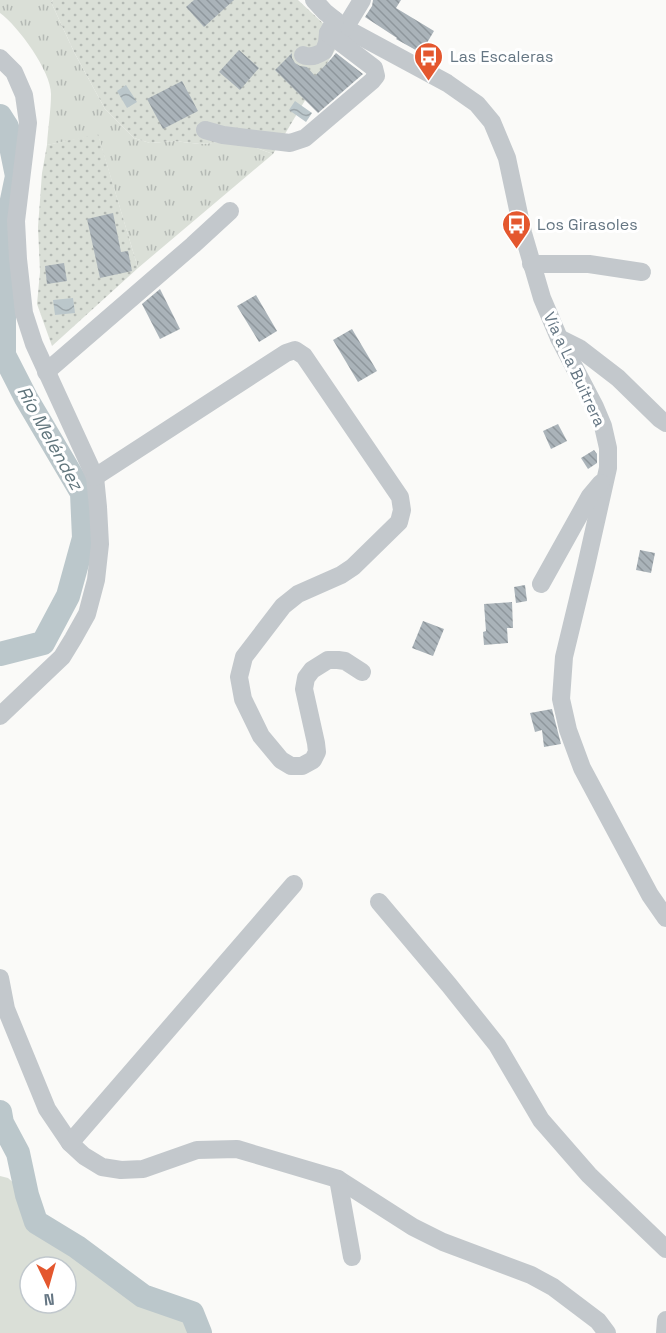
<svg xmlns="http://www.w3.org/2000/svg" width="666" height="1333" viewBox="0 0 666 1333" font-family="'Space Grotesk',sans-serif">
<defs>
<pattern id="grass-tufts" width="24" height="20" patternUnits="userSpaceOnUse" patternTransform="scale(1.5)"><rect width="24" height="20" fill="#dadfd7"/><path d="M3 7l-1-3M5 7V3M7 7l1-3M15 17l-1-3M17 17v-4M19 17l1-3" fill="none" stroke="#b4b9b4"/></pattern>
<pattern id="garden-dots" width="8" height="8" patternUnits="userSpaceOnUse" patternTransform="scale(1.5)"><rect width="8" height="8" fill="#dadfd7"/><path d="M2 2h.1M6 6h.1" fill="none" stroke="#b4b9b4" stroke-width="1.8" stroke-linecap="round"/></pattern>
<pattern id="water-waves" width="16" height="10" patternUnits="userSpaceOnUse" patternTransform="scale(1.5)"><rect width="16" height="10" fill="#bbc7cb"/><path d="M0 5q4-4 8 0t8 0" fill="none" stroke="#9ca6aa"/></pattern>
<pattern id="building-back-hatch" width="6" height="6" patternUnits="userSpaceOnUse" patternTransform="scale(1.5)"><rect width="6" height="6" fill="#aab3b9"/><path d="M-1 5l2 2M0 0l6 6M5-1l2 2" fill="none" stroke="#8e969c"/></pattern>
</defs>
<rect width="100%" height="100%" fill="#fafaf8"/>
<path fill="url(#grass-tufts)" d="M 0,0 L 53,0 L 51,2 L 74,52 L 105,109 L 134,138 L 150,143 L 174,141 L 200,144 L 238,141 L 273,154 L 138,268 L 98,135 L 47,145 C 48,128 51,110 51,94 C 51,71 18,26 0,13 Z"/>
<path fill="#dadfd7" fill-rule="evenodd" d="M 0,1176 L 8,1178 L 27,1195 L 37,1222 L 77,1247 L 143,1296 L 192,1313 L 200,1333 L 0,1333 ZM 30,1267 L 66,1267 L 66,1303 L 30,1303 Z"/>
<g fill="url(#garden-dots)">
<polygon points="53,0 298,0 341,40 273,154 238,141 200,144 174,141 150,143 134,138 105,109 74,52 51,2"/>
<polygon points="98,134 138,268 52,346 37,304 40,272 38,227 42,173 47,145"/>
</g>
<g fill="url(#water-waves)">
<polygon points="126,85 137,102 127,108 117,91"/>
<polygon points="295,101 312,113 306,122 289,110"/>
<polygon points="73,298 75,313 55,315 53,300"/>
</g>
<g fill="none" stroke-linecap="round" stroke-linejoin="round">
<g stroke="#bbc7cb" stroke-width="24">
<polyline points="0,116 7,127 17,176 8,219 4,284 4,355 26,398 82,493 84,538 68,596 43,643 0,654"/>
<polyline points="0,1112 2,1123 18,1153 27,1195 36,1222 77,1247 143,1296 192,1313 200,1333"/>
</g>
</g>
<g fill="url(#building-back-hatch)">
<polygon points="194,0 234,0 204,27 186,7"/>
<polygon points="373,0 401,0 396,8 434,31 421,53 396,39 397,38 365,17 372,6"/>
<polygon points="239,50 259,68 240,90 219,72"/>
<polygon points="292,53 292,58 295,63 300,66 307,67 315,76 331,59 336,53 363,74 318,113 275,70"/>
<polygon points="182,81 198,111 163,129 147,99"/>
<polygon points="113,213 121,252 128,251 132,271 100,278 87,219"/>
<polygon points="64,263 67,281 47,284 45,266"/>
<polygon points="160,289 180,329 160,339 142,304"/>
<polygon points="256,295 277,331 259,342 237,306"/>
<polygon points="352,329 377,371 358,382 333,340"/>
<polygon points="558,424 567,441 551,449 543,431"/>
<polygon points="594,450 597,454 597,463 588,469 581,458"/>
<polygon points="640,550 655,553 651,573 636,570"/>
<polygon points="525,585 527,601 516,603 514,587"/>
<polygon points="512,602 513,628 507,628 508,643 484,645 483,632 486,631 484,604"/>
<polygon points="423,621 444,629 433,656 412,648"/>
<polygon points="552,709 561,744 544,747 542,730 535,732 530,713"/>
</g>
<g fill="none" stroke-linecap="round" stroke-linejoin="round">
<g stroke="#c3c8cc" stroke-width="18">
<polyline points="314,0 325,12 345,28 447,83 477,104 492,122 507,158 523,233 542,298 559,338 595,407 603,426 608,448 608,468 586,566 564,657 561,699 568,730 582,768 650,895 666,918"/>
<polyline points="345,28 362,0"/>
<path d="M 303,55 C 310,58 318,55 324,51 L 327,43 L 328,33"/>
<polyline points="0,58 14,72 24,95 28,123 16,221 18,259 24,313 34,344 95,477 98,507 100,544 96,580 87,614 73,639 62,657 0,716"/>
<polyline points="205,130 223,135 290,143 305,138 372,81 376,76 374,68 328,33 335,20"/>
<polyline points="531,264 589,264 642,272"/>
<polyline points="559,338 579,348 618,378 660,419 666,423"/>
<polyline points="46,372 193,245 230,211"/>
<polyline points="95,477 286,353 295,350 304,356 400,497 402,510 399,522 353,567 341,575 298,594 283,606 244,657 239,677 243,699 261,736 281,760 291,766 302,766 313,760 317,752 316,743 304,689 306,678 312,670 328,660 338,660 345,661 362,672"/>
<polyline points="541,584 590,496 601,483"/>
<polyline points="379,902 449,985 497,1045 541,1120 589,1175 666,1249"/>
<polyline points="0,978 6,1009 47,1109 70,1143 84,1156 102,1167 121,1170 143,1169 197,1150 237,1149 338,1179 413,1227 443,1242 531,1275 553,1287 598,1321 607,1333"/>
<polyline points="70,1143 294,884"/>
<polyline points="338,1179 352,1257"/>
<polyline points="665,1333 666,1320"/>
</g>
</g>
<defs>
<symbol id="bus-pin" viewBox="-11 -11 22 30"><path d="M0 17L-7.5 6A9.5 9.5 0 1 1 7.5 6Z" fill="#e4572e" stroke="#fff"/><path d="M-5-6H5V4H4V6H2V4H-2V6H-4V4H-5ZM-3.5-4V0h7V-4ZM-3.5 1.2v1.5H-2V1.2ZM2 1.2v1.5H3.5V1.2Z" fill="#fff"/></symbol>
</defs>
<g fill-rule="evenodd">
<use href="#bus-pin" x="412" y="40" width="33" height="45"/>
<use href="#bus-pin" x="500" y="208" width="33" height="45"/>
</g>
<g text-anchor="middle" stroke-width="6" stroke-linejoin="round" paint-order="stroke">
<g font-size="16" fill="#657683" stroke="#fff" text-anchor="start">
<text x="450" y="62">Las Escaleras</text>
<text x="537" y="230">Los Girasoles</text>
</g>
<g font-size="16" fill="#657683" stroke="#fff">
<text transform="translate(575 369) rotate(65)" y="6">Vía a La Buitrera</text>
</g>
<g font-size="18" font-style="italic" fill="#60757c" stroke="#fff">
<text transform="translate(50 438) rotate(61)" y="6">Río Meléndez</text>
</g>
</g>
<g transform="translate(48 1285) rotate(175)"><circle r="28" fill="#ffffff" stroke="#c1c8cd" stroke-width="1.5"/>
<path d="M0-4.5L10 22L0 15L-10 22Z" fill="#e4572e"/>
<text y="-9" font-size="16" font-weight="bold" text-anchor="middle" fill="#657683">N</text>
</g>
</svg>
